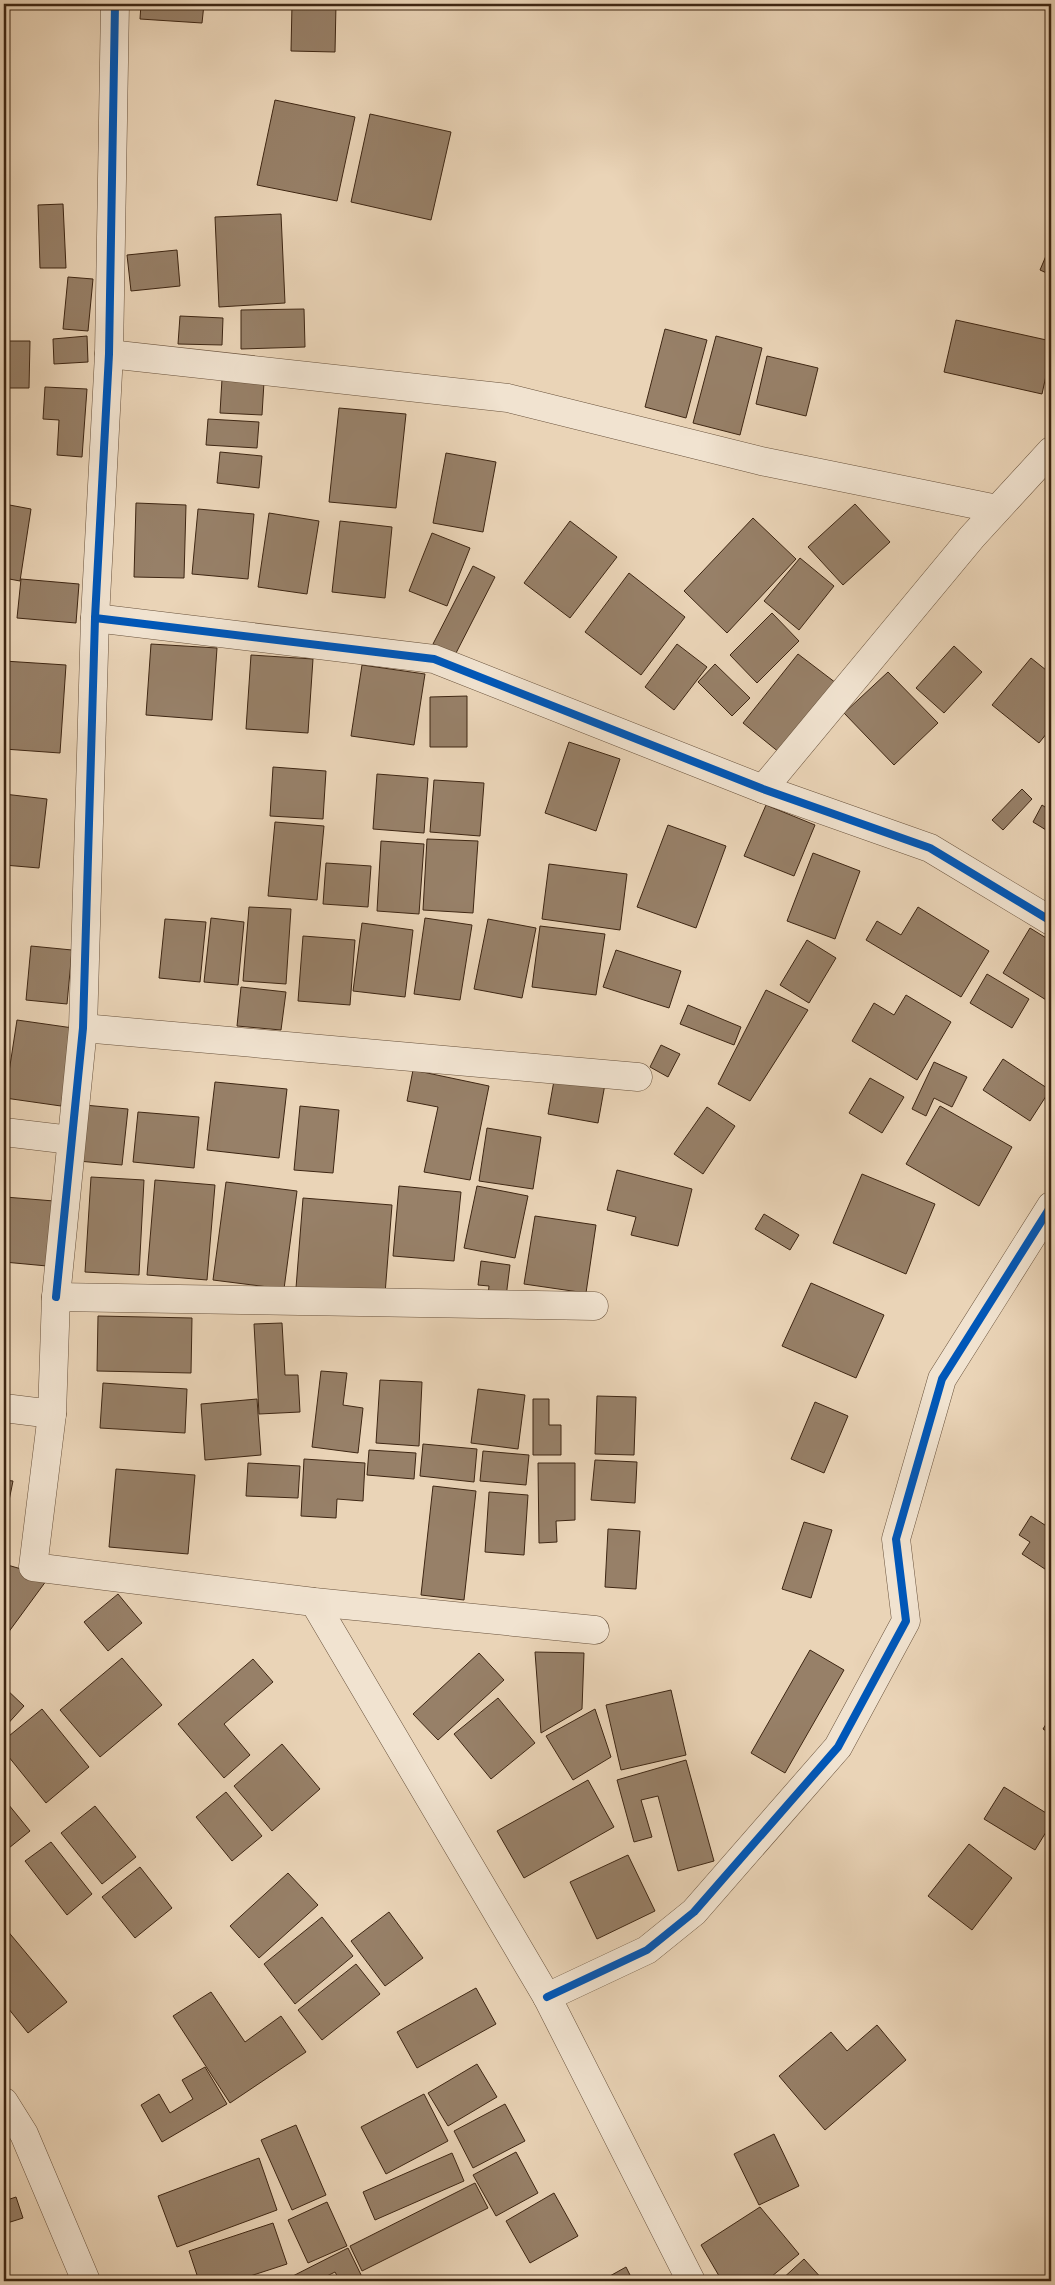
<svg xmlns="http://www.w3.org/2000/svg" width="1055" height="2285" viewBox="0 0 1055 2285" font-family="'IM FELL DW Pica',serif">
<rect width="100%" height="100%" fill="#ead4b7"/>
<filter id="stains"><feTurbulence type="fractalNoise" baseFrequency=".004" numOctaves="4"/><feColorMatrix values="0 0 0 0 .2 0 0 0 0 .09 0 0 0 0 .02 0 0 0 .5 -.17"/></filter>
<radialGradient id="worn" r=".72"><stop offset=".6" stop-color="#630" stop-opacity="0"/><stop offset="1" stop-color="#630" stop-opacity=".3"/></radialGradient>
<g fill="#978068" stroke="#3e2613">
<polygon points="141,4 204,4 202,23 140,19"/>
<polygon points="292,4 336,4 335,52 291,51"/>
<polygon points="275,100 355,117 337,201 257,185"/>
<polygon points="370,114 451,132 431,220 351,202"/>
<polygon points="63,204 66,268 40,268 38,205"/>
<polygon points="281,214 285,303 219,307 215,217"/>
<polygon points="1051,244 1051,275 1040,270"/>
<polygon points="177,250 180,286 131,291 127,255"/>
<polygon points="68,277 93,279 88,331 63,329"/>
<polygon points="304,309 305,347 241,349 241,310"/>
<polygon points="180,316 223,318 222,345 178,344"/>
<polygon points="956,320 1051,341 1051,353 1042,394 944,372"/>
<polygon points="665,329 707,340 686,418 645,407"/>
<polygon points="87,336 88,362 54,364 53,339"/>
<polygon points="716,336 762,348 740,435 693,423"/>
<polygon points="4,341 30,341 29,388 9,388 9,411 4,411"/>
<polygon points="767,356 818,368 806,416 756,404"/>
<polygon points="222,379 264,382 262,415 220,413"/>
<polygon points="45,387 87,389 82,457 57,455 59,420 43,419"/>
<polygon points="339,408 406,414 396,508 329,502"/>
<polygon points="208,419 259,422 257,448 206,445"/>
<polygon points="220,452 262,456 259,488 217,483"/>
<polygon points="446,453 496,462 483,532 433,523"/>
<polygon points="136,503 186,505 184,578 134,577"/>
<polygon points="4,504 31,509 20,581 4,578"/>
<polygon points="855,504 890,542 843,585 808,547"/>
<polygon points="198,509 254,514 248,579 192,574"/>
<polygon points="269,513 319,521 307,594 258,587"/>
<polygon points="753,518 796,559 727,633 684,591"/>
<polygon points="340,521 392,527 385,598 332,592"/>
<polygon points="570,521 617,557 570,618 524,583"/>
<polygon points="432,533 470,548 447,606 409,591"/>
<polygon points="800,558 834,586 799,630 764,601"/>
<polygon points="473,566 495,577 455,655 433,644"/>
<polygon points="629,573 685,617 641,675 585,632"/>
<polygon points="21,579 79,584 76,623 17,618"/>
<polygon points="772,613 799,641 757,683 730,655"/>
<polygon points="151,644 217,648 212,720 146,715"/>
<polygon points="677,644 707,667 674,710 645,687"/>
<polygon points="954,646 982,672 944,713 916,688"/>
<polygon points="798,654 836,683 780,753 743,723"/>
<polygon points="251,655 313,659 308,733 246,729"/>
<polygon points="1031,658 1051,674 1051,728 1039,743 992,705"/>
<polygon points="4,661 66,665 60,753 4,749"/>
<polygon points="715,664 750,698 732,716 698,682"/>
<polygon points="362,665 425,674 414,745 351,736"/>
<polygon points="888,672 938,723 894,765 844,713"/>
<polygon points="467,696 467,747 430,747 430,697"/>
<polygon points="569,742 620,759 596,831 545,813"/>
<polygon points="273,767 326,771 323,819 270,816"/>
<polygon points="377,774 428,778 424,833 373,829"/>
<polygon points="434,780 484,783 480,836 430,832"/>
<polygon points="1022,789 1032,799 1003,830 992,820"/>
<polygon points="4,794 47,799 39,868 4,865"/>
<polygon points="766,805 815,825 794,876 744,856"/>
<polygon points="1042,805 1051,811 1051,833 1033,822"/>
<polygon points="275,822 324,826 317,900 268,896"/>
<polygon points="668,825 726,846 696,928 637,907"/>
<polygon points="427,839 478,841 473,913 423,910"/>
<polygon points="381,841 424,844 419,914 377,911"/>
<polygon points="813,853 860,871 835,939 787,921"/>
<polygon points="326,863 371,866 368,907 323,904"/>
<polygon points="549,864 627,874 620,930 542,919"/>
<polygon points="249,907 291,909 286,984 243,981"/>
<polygon points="918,907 989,951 961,997 866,940 877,921 901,935"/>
<polygon points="211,918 244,922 238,985 204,982"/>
<polygon points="425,918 472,925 460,1000 414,994"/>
<polygon points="165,919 206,922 200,982 159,978"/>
<polygon points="488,919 536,928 522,998 474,989"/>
<polygon points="362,923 413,930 405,997 353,991"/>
<polygon points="540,926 605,934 596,995 532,987"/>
<polygon points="1030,928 1051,941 1051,1003 1003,973"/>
<polygon points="303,936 355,940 350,1005 298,1001"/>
<polygon points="807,940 836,958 809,1003 780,985"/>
<polygon points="31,946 72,950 67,1004 26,1000"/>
<polygon points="616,950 681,971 669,1008 603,987"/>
<polygon points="987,974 1029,999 1012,1028 970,1003"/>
<polygon points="241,987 286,992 281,1030 237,1026"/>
<polygon points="766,990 808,1010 750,1101 718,1084"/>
<polygon points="906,995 951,1022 917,1080 852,1041 874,1003 894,1015"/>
<polygon points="688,1005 741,1027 734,1045 680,1024"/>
<polygon points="17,1020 73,1028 61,1106 5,1098"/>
<polygon points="661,1045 680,1054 668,1077 650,1067"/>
<polygon points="1003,1059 1050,1090 1030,1121 983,1090"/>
<polygon points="934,1062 967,1077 952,1107 934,1098 926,1116 912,1109"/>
<polygon points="413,1070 489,1086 470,1180 424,1172 438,1107 407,1101"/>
<polygon points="555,1075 605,1084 598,1123 548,1114"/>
<polygon points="870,1078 904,1097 882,1133 849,1113"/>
<polygon points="215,1082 287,1089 279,1158 207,1150"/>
<polygon points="84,1105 128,1109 122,1165 78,1161"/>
<polygon points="300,1106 339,1110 333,1173 294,1170"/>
<polygon points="940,1106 1012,1147 979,1206 906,1164"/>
<polygon points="707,1107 735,1126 703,1174 674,1154"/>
<polygon points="138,1112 199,1117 194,1168 133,1162"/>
<polygon points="487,1128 541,1137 533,1189 479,1181"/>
<polygon points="617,1170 692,1189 678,1246 631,1235 636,1217 607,1210"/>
<polygon points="862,1174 935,1204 906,1274 833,1243"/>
<polygon points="91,1177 144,1180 139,1275 85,1272"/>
<polygon points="155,1180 215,1185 207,1280 147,1275"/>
<polygon points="226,1182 297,1191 284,1289 213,1280"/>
<polygon points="399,1186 461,1192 454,1261 393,1256"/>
<polygon points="477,1186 528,1196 515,1258 464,1248"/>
<polygon points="5,1197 54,1201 47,1266 4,1262"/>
<polygon points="303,1198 392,1205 385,1294 296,1288"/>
<polygon points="764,1214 799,1235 790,1250 755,1229"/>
<polygon points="535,1216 596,1225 586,1293 524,1284"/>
<polygon points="481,1261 510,1265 506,1297 488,1295 489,1286 478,1285"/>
<polygon points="811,1283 884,1315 856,1378 782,1346"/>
<polygon points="98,1316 192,1318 191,1373 97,1371"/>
<polygon points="282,1323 285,1375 298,1375 300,1412 259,1414 254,1324"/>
<polygon points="321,1371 347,1373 343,1405 363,1408 358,1453 312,1447"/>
<polygon points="380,1380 422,1382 419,1446 376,1443"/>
<polygon points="103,1383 187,1389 185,1433 100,1428"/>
<polygon points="478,1389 525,1395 518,1449 471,1443"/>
<polygon points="597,1396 636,1397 634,1455 595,1454"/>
<polygon points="257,1399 261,1455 205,1460 201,1404"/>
<polygon points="533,1399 549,1399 549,1425 561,1425 561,1455 533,1455"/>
<polygon points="815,1402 848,1416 824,1473 791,1459"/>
<polygon points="423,1444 477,1449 474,1482 420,1476"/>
<polygon points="369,1450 416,1453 414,1479 367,1475"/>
<polygon points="483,1451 529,1455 526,1485 480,1481"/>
<polygon points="304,1459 365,1463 363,1501 337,1499 336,1518 301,1516"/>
<polygon points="595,1460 637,1462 635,1503 591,1500"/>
<polygon points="248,1463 300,1466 298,1498 246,1496"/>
<polygon points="538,1463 575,1463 575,1520 556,1521 557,1542 539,1543"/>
<polygon points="116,1469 195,1475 188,1554 109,1547"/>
<polygon points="4,1480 13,1481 4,1525"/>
<polygon points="433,1486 476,1491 464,1600 421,1595"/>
<polygon points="489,1492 528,1495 524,1555 485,1552"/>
<polygon points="1031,1516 1051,1529 1051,1573 1022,1554 1030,1542 1019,1535"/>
<polygon points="804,1522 832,1530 811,1598 782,1589"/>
<polygon points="608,1529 640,1531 636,1589 605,1587"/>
<polygon points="4,1564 49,1577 5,1637 4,1636"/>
<polygon points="118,1594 142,1623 108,1651 84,1622"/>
<polygon points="810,1650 844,1670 785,1773 751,1753"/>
<polygon points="535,1652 584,1653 582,1709 541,1733"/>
<polygon points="479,1653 504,1680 438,1740 413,1714"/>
<polygon points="122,1658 162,1705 100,1757 60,1710"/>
<polygon points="253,1659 273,1682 224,1724 250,1755 224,1778 178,1724"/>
<polygon points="4,1687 24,1706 4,1728"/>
<polygon points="671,1690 686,1755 621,1770 606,1705"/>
<polygon points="498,1698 535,1743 491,1779 454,1734"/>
<polygon points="42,1709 89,1767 46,1803 4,1751 4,1740"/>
<polygon points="595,1709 611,1757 573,1780 546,1736"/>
<polygon points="1051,1716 1051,1734 1043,1729"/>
<polygon points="282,1744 320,1789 272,1831 234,1786"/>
<polygon points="686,1760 714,1861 678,1871 658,1796 641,1800 652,1837 634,1842 617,1780"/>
<polygon points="588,1780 614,1827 524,1878 497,1831"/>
<polygon points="1004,1787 1051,1816 1051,1824 1035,1850 984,1819"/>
<polygon points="226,1792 262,1836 232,1861 196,1817"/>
<polygon points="4,1799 30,1831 4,1852"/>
<polygon points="95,1806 136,1857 102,1884 61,1833"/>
<polygon points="51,1842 92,1894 67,1915 25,1861"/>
<polygon points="969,1844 1012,1878 972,1930 928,1896"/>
<polygon points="628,1855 655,1911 597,1939 570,1882"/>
<polygon points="140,1867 172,1908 135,1938 102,1897"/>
<polygon points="288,1873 318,1905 259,1958 230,1926"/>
<polygon points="389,1912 423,1958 385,1986 351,1941"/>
<polygon points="322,1917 353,1956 295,2004 264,1964"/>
<polygon points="6,1929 67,2002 28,2033 4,2003 4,1931"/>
<polygon points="356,1964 380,1994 322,2040 298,2010"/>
<polygon points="476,1988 496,2024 417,2068 397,2032"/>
<polygon points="211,1992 245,2042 281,2016 306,2052 230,2103 173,2016"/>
<polygon points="877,2025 906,2060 825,2130 779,2076 831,2032 847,2051"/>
<polygon points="477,2064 497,2097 448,2126 428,2093"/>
<polygon points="205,2067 227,2104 162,2142 141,2105 159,2094 170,2113 193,2099 182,2080"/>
<polygon points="424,2094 448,2141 386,2174 361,2127"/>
<polygon points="505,2104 525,2141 473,2168 454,2131"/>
<polygon points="296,2125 326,2195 292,2210 261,2140"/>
<polygon points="774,2134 799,2186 759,2205 734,2154"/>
<polygon points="516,2152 538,2193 496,2216 473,2175"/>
<polygon points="452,2153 464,2181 375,2220 363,2192"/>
<polygon points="259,2158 277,2210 177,2247 158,2196"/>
<polygon points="475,2183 488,2208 362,2271 350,2246"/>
<polygon points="554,2193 578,2236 530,2263 506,2221"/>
<polygon points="16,2197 23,2218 4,2224 4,2201"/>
<polygon points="327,2202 347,2246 308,2263 288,2220"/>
<polygon points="760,2207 799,2254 766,2281 722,2281 701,2245"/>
<polygon points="273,2223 287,2264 235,2281 199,2281 189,2251"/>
<polygon points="348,2248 364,2281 340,2281 335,2272 317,2281 283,2281"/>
<polygon points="804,2259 824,2281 780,2281"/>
<polygon points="626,2267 633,2281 601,2281"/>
</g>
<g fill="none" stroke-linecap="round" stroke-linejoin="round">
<defs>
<g id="minor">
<polyline points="109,354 508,398 761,461 997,509"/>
<polyline points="95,618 434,659 763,789 930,848 1051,921"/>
<polyline points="763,789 972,537 1051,451"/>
<polyline points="83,1028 638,1077"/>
<polyline points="4,1132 71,1140"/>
<polyline points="56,1297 83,1028 95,618 109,354 115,4"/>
<polyline points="4,1408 52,1414 56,1297 594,1306"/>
<polyline points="52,1414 33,1567 314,1602 595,1630"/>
<polyline points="314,1602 547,1997 691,2281"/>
<polyline points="547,1997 647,1950 694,1912 838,1747 906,1621 896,1539 942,1379 1051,1206"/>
<polyline points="4,2102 24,2134 86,2281"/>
</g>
</defs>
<use href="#minor" stroke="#69523c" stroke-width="29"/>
<use href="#minor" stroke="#f1e3d0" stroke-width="28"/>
<defs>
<g id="cycleway">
<polyline points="95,618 434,659 763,789 930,848 1051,921"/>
<polyline points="56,1297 83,1028 95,618 109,354 115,4"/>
<polyline points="547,1997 647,1950 694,1912 838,1747 906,1621 896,1539 942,1379 1051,1206"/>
</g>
</defs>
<use href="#cycleway" stroke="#f1e3d0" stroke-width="11"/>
<use href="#cycleway" stroke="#0057b8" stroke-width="8"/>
</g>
<rect width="1055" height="2285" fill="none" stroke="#ead4b7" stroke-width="20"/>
<rect x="5" y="5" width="1045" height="2275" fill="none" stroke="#3e2613" stroke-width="2.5"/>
<rect x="10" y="10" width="1035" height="2265" fill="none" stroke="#3e2613"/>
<rect width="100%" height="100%" filter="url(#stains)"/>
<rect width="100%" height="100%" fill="url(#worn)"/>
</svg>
